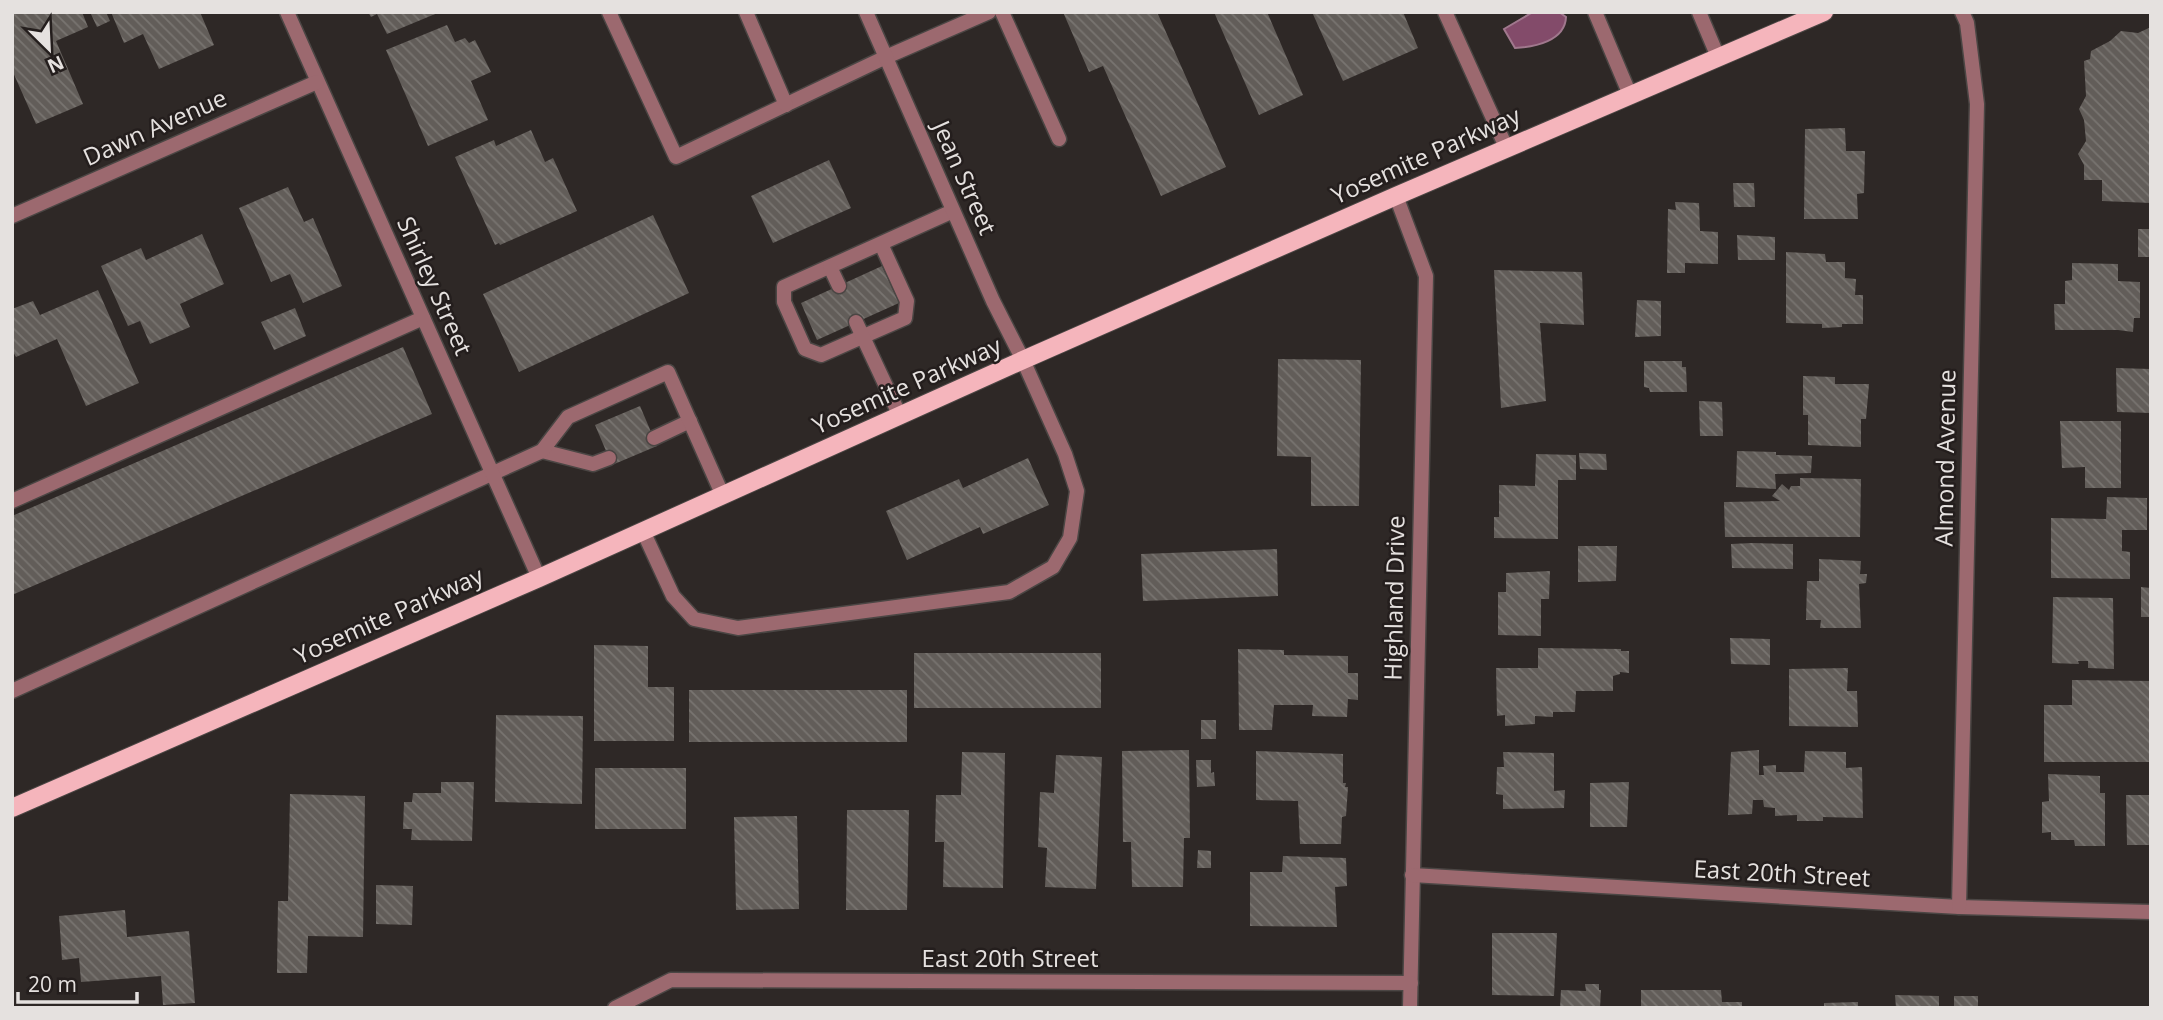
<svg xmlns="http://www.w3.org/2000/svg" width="2163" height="1020" viewBox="0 0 2163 1020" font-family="'Open Sans',sans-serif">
<defs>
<pattern id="building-back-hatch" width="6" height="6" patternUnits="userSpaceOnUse" patternTransform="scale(1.75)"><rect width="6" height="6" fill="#625d59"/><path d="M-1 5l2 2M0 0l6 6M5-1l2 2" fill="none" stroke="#787470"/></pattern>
</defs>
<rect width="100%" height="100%" fill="#2e2826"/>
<path fill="#834b6a" stroke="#a0788d" stroke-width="2" d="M 1533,12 L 1559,12 L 1566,17 C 1565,41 1535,47 1515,48 L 1504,29 Z"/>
<g fill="url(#building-back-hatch)">
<polygon points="12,12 82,12 88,27 56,41 83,104 36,124 12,70"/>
<polygon points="90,12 106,12 110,21 97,27"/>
<polygon points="111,12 200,12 214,45 159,69 143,34 124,43"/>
<polygon points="368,12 440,12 387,34 377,14 371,17"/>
<polygon points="1063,12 1157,12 1226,167 1161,196 1103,66 1089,72"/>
<polygon points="1214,12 1267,12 1303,95 1259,115"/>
<polygon points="1312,12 1403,12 1418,48 1343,81"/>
<polygon points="447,25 455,42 465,38 469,43 475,40 491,72 471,81 488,120 428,146 386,50"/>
<polygon points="2151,27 2151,203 2102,201 2102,180 2084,180 2084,165 2078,154 2086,141 2084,120 2079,109 2086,96 2084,61 2090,59 2091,51 2110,41 2121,31 2138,33"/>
<polygon points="1845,128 1846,151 1865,151 1864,193 1857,194 1858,219 1804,219 1805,129"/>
<polygon points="531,130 545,162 553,158 577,211 500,245 499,243 495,245 455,157 494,140 496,146"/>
<polygon points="829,160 851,208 773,243 751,196"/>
<polygon points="1733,183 1754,183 1755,207 1734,207"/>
<polygon points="288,187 304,222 313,218 342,286 303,303 290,274 271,282 239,208"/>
<polygon points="1675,202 1699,203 1700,231 1718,232 1718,264 1685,263 1685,273 1667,273 1668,209 1676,210"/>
<polygon points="653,215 689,293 519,372 483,294"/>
<rect x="2138" y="229" width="13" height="28"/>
<polygon points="202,234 224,284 180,304 190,327 150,344 140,321 128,326 101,266 141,248 146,260"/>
<polygon points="1737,235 1775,237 1775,260 1738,260"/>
<polygon points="1786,252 1825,254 1826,262 1845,262 1845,278 1856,279 1855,295 1863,295 1863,324 1842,324 1842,327 1822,328 1822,324 1786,323"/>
<polygon points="2072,263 2118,264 2118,281 2140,282 2140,318 2134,318 2133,332 2118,330 2055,330 2054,304 2065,304 2065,281 2072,280"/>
<polygon points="882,266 899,303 817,340 801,303"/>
<polygon points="1494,270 1582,272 1584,325 1540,323 1546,401 1501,408"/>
<polygon points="98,290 139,383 86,406 57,339 16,357 12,350 12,309 33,301 40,315"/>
<polygon points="1637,300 1661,301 1661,336 1635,337"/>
<polygon points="295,308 306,336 274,350 261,322"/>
<polygon points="403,347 432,414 12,595 12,516"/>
<polygon points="1278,359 1361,360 1359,506 1311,506 1311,457 1277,456"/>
<polygon points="1644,361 1682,361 1682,367 1686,367 1687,392 1650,392 1649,388 1644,387"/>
<polygon points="2116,368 2151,369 2151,413 2117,412"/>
<polygon points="1803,376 1835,377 1835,384 1869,384 1866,419 1861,419 1861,447 1808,445 1808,415 1803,415"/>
<polygon points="1699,401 1722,402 1723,436 1700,436"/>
<polygon points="640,406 657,446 612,465 595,425"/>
<polygon points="2060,421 2121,421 2121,488 2085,488 2085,467 2062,468"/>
<polygon points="1737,451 1776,452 1776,455 1812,456 1811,473 1775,474 1776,489 1736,487"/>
<polygon points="1579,453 1606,454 1607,470 1580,469"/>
<polygon points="1536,454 1576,455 1576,480 1558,480 1558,539 1494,538 1494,517 1499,517 1499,485 1535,486"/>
<polygon points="1028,458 1049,505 983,534 980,527 907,560 886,511 959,479 963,488"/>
<polygon points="1800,478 1861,479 1860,537 1725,537 1724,502 1780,501 1772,496 1782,484 1789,490 1791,486 1800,486"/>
<polygon points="2107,497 2147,498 2147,530 2122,530 2122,551 2130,552 2130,579 2051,578 2051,518 2106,519"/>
<polygon points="1752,543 1793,544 1793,569 1732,568 1731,544"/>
<polygon points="1578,546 1617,546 1616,581 1578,582"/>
<polygon points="1277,549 1278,596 1143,601 1141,554"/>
<polygon points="1819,559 1861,561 1860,574 1867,574 1866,583 1859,584 1861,628 1820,628 1821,620 1806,620 1807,581 1819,581"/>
<polygon points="1550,571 1549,599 1541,599 1541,636 1498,635 1498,592 1506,592 1506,573"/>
<polygon points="2141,587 2151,588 2151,617 2141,617"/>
<polygon points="2053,597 2113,598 2114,669 2088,668 2088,661 2078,661 2079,664 2052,663"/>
<polygon points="1730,638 1770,639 1770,665 1731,664"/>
<polygon points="594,645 648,646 648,687 674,687 674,741 594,741"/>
<polygon points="1538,648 1621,649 1621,651 1629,651 1629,673 1620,672 1620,674 1613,676 1613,691 1576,691 1575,712 1553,712 1553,717 1535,716 1535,724 1505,726 1505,715 1497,716 1496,668 1538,668"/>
<polygon points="1238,649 1284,650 1284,655 1348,656 1348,673 1358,673 1358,700 1348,699 1347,717 1312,716 1313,705 1274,705 1272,730 1239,730"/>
<rect x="914" y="653" width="187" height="55"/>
<polygon points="1848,668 1847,691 1857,691 1858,727 1789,726 1789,669"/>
<polygon points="2072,680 2151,681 2151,762 2044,762 2044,705 2072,705"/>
<rect x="689" y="690" width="218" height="52"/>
<polygon points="496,715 583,716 582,804 495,802"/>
<rect x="1201" y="720" width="15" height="19"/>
<polygon points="1189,750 1190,838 1184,838 1183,887 1132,887 1131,842 1123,842 1122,751"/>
<polygon points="1759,750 1759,775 1764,775 1763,766 1776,765 1776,772 1804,772 1805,751 1846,752 1846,768 1862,767 1863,818 1823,817 1823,821 1797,821 1797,815 1775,816 1775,808 1764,807 1763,800 1753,800 1752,814 1728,815 1731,752"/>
<polygon points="1256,751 1343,754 1343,783 1346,783 1345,787 1348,787 1346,816 1342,817 1341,844 1300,844 1298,801 1256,800"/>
<polygon points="962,752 1005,753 1003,888 943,887 944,842 935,842 936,795 961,795"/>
<polygon points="1503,752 1554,753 1554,791 1565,790 1564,808 1503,809 1503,795 1496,794 1497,767 1504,767"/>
<polygon points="1056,755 1102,757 1096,889 1045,887 1047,848 1038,847 1040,792 1054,793"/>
<polygon points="1196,760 1211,760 1211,773 1214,772 1215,786 1197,787"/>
<rect x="595" y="768" width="91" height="61"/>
<polygon points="2048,774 2100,776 2100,793 2105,793 2105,846 2075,846 2074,840 2051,840 2051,832 2042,833 2042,802 2049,801"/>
<polygon points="441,782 474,782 472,841 411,840 412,829 403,829 404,802 412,802 413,793 441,793"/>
<polygon points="1629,782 1627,827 1590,827 1590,783"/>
<polygon points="290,794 365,796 363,937 308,936 307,973 277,973 278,901 288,901"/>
<polygon points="2126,795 2151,795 2151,845 2127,845"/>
<polygon points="847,810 909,810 907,910 846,910"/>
<polygon points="797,816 799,909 736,910 734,817"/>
<polygon points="1198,850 1211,851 1211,868 1197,868"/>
<polygon points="1283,856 1346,858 1347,886 1335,887 1337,927 1250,926 1250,872 1282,872"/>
<polygon points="376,885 413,886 412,925 376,924"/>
<polygon points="125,910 127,937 189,931 195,1003 163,1005 161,976 81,982 79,958 62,960 59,916"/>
<polygon points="1492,933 1557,933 1554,996 1492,995"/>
<polygon points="1585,984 1599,984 1599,990 1601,990 1600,1008 1560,1008 1561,990 1586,991"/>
<polygon points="1641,990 1721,990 1722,1002 1742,1002 1742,1008 1641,1008"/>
<polygon points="1895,995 1939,996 1939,1008 1896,1008"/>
<rect x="1954" y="996" width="24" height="12"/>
<polygon points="1858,1002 1858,1008 1824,1008 1824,1003"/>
</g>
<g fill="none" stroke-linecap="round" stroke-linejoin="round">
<defs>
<g id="service">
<polyline points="609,12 676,157 886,57 989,12"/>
<polyline points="746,12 786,105"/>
<polyline points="1002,12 1059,139"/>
<polyline points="1445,12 1506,147"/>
<polyline points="1595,12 1630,95"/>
<polyline points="1699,12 1718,57"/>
<polyline points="881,244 907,301 905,318 821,355 805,349 784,302 784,287 953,211"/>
<polyline points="830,267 839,286"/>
<polyline points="856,322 900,416"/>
<polyline points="654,438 690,421"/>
<polyline points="542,451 593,464 609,458"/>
<polyline points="12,501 423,318"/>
<polyline points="643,531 673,596 694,619 738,628 1009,592 1053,567 1070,538 1077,491 1065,454 1023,360"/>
<polyline points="12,691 542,451 568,417 668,372 723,496"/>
</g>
<g id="minor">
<polyline points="287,12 539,578"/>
<polyline points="866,12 993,301 1023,360"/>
<polyline points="1396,196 1426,276 1410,1008"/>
<polyline points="12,216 317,82"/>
<polyline points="1412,875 1959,907 2151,912"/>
<polyline points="1959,907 1977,104 1967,23 1962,12"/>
<polyline points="615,1008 671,980 1411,983"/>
</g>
<polyline id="primary" points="12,808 539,578 1023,360 1396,196 1824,12"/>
</defs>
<use href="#service" stroke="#4b4644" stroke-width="17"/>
<use href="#minor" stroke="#4b4644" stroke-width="17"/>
<use href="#primary" stroke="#4b4644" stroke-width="20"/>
<use href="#service" stroke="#9c696f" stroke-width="14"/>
<use href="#minor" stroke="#9c696f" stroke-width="14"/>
<use href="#primary" stroke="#f5b5bc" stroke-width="18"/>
</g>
<g text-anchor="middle" stroke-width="5" stroke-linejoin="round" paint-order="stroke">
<g font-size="24" fill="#e5e1df" stroke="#241e1d">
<text transform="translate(155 128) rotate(-24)" y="8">Dawn Avenue</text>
<text transform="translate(1426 156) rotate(-24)" y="8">Yosemite Parkway</text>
<text transform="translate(964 178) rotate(66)" y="8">Jean Street</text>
<text transform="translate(434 286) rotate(66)" y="8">Shirley Street</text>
<text transform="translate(907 386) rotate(-24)" y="8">Yosemite Parkway</text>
<text transform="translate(1946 458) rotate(-89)" y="8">Almond Avenue</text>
<text transform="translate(1395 598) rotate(-89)" y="8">Highland Drive</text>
<text transform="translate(389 616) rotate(-24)" y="8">Yosemite Parkway</text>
<text transform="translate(1782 874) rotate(3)" y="8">East 20th Street</text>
<text x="1010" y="967">East 20th Street</text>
</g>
</g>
<rect width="2163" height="1020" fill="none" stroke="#e5e1df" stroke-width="28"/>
<g transform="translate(49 49) rotate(156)" stroke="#241e1d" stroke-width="5" paint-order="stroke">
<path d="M0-5L12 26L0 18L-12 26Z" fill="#e5e1df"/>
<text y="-10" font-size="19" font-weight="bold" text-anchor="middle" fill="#e5e1df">N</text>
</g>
<path d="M18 992v10h119v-10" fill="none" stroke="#e5e1df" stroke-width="3.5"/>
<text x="28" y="992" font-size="21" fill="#e5e1df" stroke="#241e1d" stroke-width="5" paint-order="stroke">20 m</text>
</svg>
